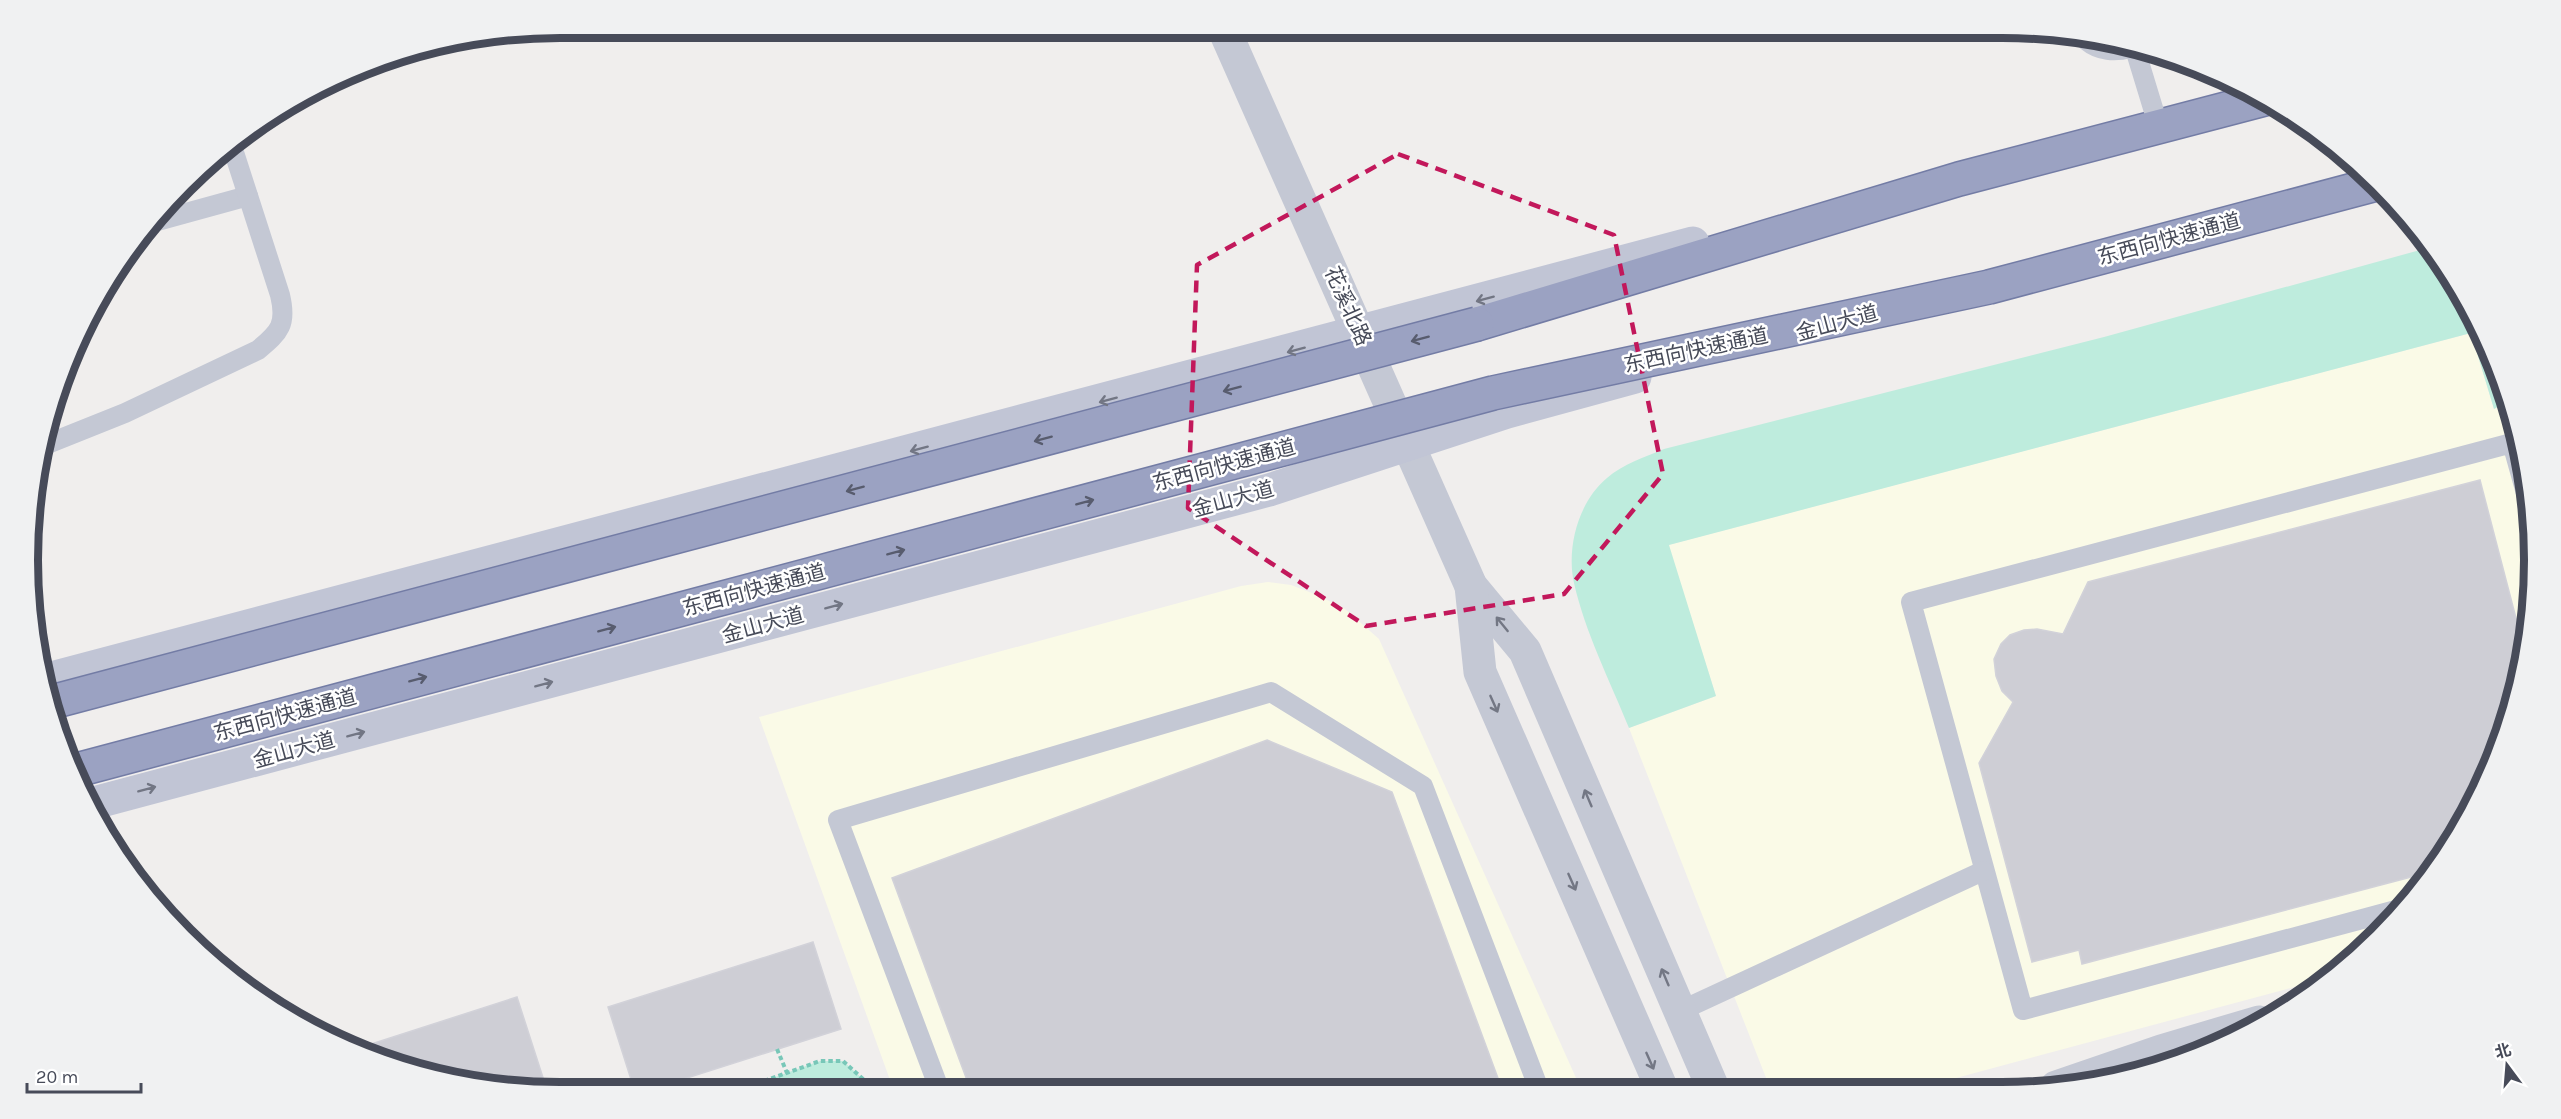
<svg xmlns="http://www.w3.org/2000/svg" width="2561" height="1119" viewBox="0 0 2561 1119" font-family="Karla,'Noto Sans SC',sans-serif">
<rect width="100%" height="100%" fill="#f0eeed"/>
<g fill="#fafae7">
<polygon points="2471,333 2494,409 2508,401 2516,422 2533,525 2529,629 2506,731 2444,856 2352,960 2324,979 1919,1088 1770,1088 1629,728 1716,696 1668,545"/>
<polygon points="1268,582 1291,585 1317,595 1345,609 1379,639 1581,1089 894,1091 759,717 1241,586"/>
</g>
<g fill="#beecdd">
<path d="M 2431,247 L 2479,324 L 2508,401 L 2494,409 L 2471,333 L 1669,545 L 1716,696 L 1629,728 C 1610,681 1585,632 1574,583 C 1566,547 1579,501 1607,478 C 1623,464 1645,457 1664,449 L 2104,337 Z"/>
<polygon points="820,1061 843,1061 864,1080 868,1091 736,1091"/>
</g>
<g fill="#ceced5" stroke="#d2d2d9" stroke-width="1.5">
<polygon points="2480,480 2517,622 2530,619 2529,629 2506,731 2444,856 2430,872 2082,964 2079,950 2032,962 1979,763 2013,702 2002,691 1996,676 1994,659 2001,644 2010,635 2024,630 2037,629 2063,634 2088,582"/>
<polygon points="1267,740 1392,792 1502,1089 971,1091 892,878"/>
<polygon points="813,942 841,1029 643,1092 635,1092 608,1007"/>
<polygon points="517,997 547,1090 388,1064 359,1048"/>
</g>
<g fill="none" stroke-linecap="round" stroke-linejoin="round">
<defs>
<polyline id="trunk" points="1477,324 1959,179 2268,98"/>
</defs>
<use href="#trunk" stroke="#737ca5" stroke-width="36"/>
<g stroke="#78c7b8" stroke-width="4" stroke-dasharray="4.5 3" stroke-linecap="butt">
<polyline points="777,1049 787,1073"/>
<polyline points="736,1091 820,1061 843,1061 864,1080 868,1091"/>
<path d="M 557,1092 C 581,1085 590,1083 613,1092"/>
</g>
<g stroke="#c4c8d4" stroke-width="20">
<path d="M 2087,41 C 2099,51 2115,52 2130,48"/>
<polyline points="2135,49 2156,118"/>
<polyline points="157,221 248,196"/>
<path d="M 40,447 L 125,413 L 258,350 C 280,332 287,324 280,295 L 231,143"/>
<polyline points="2396,910 2023,1010 1911,602 2512,443 2529,504"/>
<polyline points="1680,1011 1983,871"/>
<polyline points="940,1091 838,820 1271,692 1423,786 1539,1089"/>
</g>
<g stroke="#c4c8d4" stroke-width="33">
<polyline points="1223,27 1471,586 1525,651 1713,1088"/>
<polyline points="1471,586 1480,672 1662,1089"/>
<polyline points="2056,1087 2161,1051 2259,1022"/>
</g>
<g stroke="#c1c5d5" stroke-width="33">
<polyline points="44,680 1693,243"/>
<polyline points="90,804 1269,490 1507,412 1635,377"/>
</g>
<use href="#trunk" stroke="#9ba2c2" stroke-width="33"/>
<defs>
<g id="trunk-bridge">
<polyline points="52,702 1477,324"/>
<polyline points="77,770 1493,393 1989,287 2376,184"/>
</g>
</defs>
<use href="#trunk-bridge" stroke="#737ca5" stroke-width="36" stroke-linecap="butt"/>
<use href="#trunk-bridge" stroke="#9ba2c2" stroke-width="33"/>
</g>
<defs><path id="oneway-shaft" d="M-6 0H5M1.5-3L5.5 0L1.5 3" fill="none" stroke-width="1.6" stroke-linecap="round" stroke-linejoin="round" transform="scale(1.5)"/></defs>
<g stroke="#727684">
<use href="#oneway-shaft" transform="translate(1485 299) rotate(165)"/>
<use href="#oneway-shaft" transform="translate(1296 350) rotate(165)"/>
<use href="#oneway-shaft" transform="translate(1108 400) rotate(165)"/>
<use href="#oneway-shaft" transform="translate(919 449) rotate(165)"/>
<use href="#oneway-shaft" transform="translate(834 606) rotate(-15)"/>
<use href="#oneway-shaft" transform="translate(544 684) rotate(-15)"/>
<use href="#oneway-shaft" transform="translate(356 734) rotate(-15)"/>
<use href="#oneway-shaft" transform="translate(147 789) rotate(-15)"/>
</g>
<g stroke="#585c6e">
<use href="#oneway-shaft" transform="translate(1420 339) rotate(165)"/>
<use href="#oneway-shaft" transform="translate(1232 389) rotate(165)"/>
<use href="#oneway-shaft" transform="translate(1043 439) rotate(165)"/>
<use href="#oneway-shaft" transform="translate(855 489) rotate(165)"/>
<use href="#oneway-shaft" transform="translate(1085 502) rotate(-15)"/>
<use href="#oneway-shaft" transform="translate(896 552) rotate(-15)"/>
<use href="#oneway-shaft" transform="translate(607 629) rotate(-15)"/>
<use href="#oneway-shaft" transform="translate(418 679) rotate(-15)"/>
</g>
<g stroke="#737784">
<use href="#oneway-shaft" transform="translate(1502 624) rotate(-129)"/>
<use href="#oneway-shaft" transform="translate(1494 704) rotate(66)"/>
<use href="#oneway-shaft" transform="translate(1588 798) rotate(-113)"/>
<use href="#oneway-shaft" transform="translate(1572 882) rotate(66)"/>
<use href="#oneway-shaft" transform="translate(1665 977) rotate(-113)"/>
<use href="#oneway-shaft" transform="translate(1650 1061) rotate(66)"/>
</g>
<path fill="none" stroke="#c2185b" stroke-width="4.5" stroke-dasharray="12 8" stroke-linejoin="round" d="M 1398,154 L 1614,235 L 1663,474 L 1564,594 L 1366,626 L 1188,508 L 1197,265 Z"/>
<g text-anchor="middle" stroke-width="5" stroke-linejoin="round" paint-order="stroke">
<g font-size="21" fill="#474b59" stroke="#fff">
<text transform="translate(2169 239) rotate(-15)" y="7">东西向快速通道</text>
<text transform="translate(1348 306) rotate(66)" y="7">花溪北路</text>
<text transform="translate(1837 323) rotate(-15)" y="7">金山大道</text>
<text transform="translate(1696 350) rotate(-12)" y="7">东西向快速通道</text>
<text transform="translate(1224 465) rotate(-15)" y="7">东西向快速通道</text>
<text transform="translate(1233 499) rotate(-15)" y="7">金山大道</text>
<text transform="translate(754 590) rotate(-15)" y="7">东西向快速通道</text>
<text transform="translate(763 625) rotate(-15)" y="7">金山大道</text>
<text transform="translate(285 715) rotate(-15)" y="7">东西向快速通道</text>
<text transform="translate(294 750) rotate(-15)" y="7">金山大道</text>
</g>
</g>
<path d="M0 0H2561V1119H0ZM560 38H2002A522 522 0 0 1 2524 560V560A522 522 0 0 1 2002 1082H560A522 522 0 0 1 38 560V560A522 522 0 0 1 560 38Z" fill="#f0f1f2" fill-rule="evenodd"/>
<path fill="none" stroke="#474b59" stroke-width="8" d="M560 38H2002A522 522 0 0 1 2524 560V560A522 522 0 0 1 2002 1082H560A522 522 0 0 1 38 560V560A522 522 0 0 1 560 38Z"/>
<g transform="translate(2507 1065) rotate(344)" stroke="#ffffff" stroke-width="4.5" paint-order="stroke">
<path d="M0-4.5L10 22L0 15L-10 22Z" fill="#474b59"/>
<text y="-9" font-size="16" font-weight="bold" text-anchor="middle" fill="#474b59">北</text>
</g>
<path d="M27 1083v9h114v-9" fill="none" stroke="#474b59" stroke-width="3"/>
<text x="36" y="1083" font-size="18" fill="#474b59" stroke="#ffffff" stroke-width="4.5" paint-order="stroke">20 m</text>
</svg>
